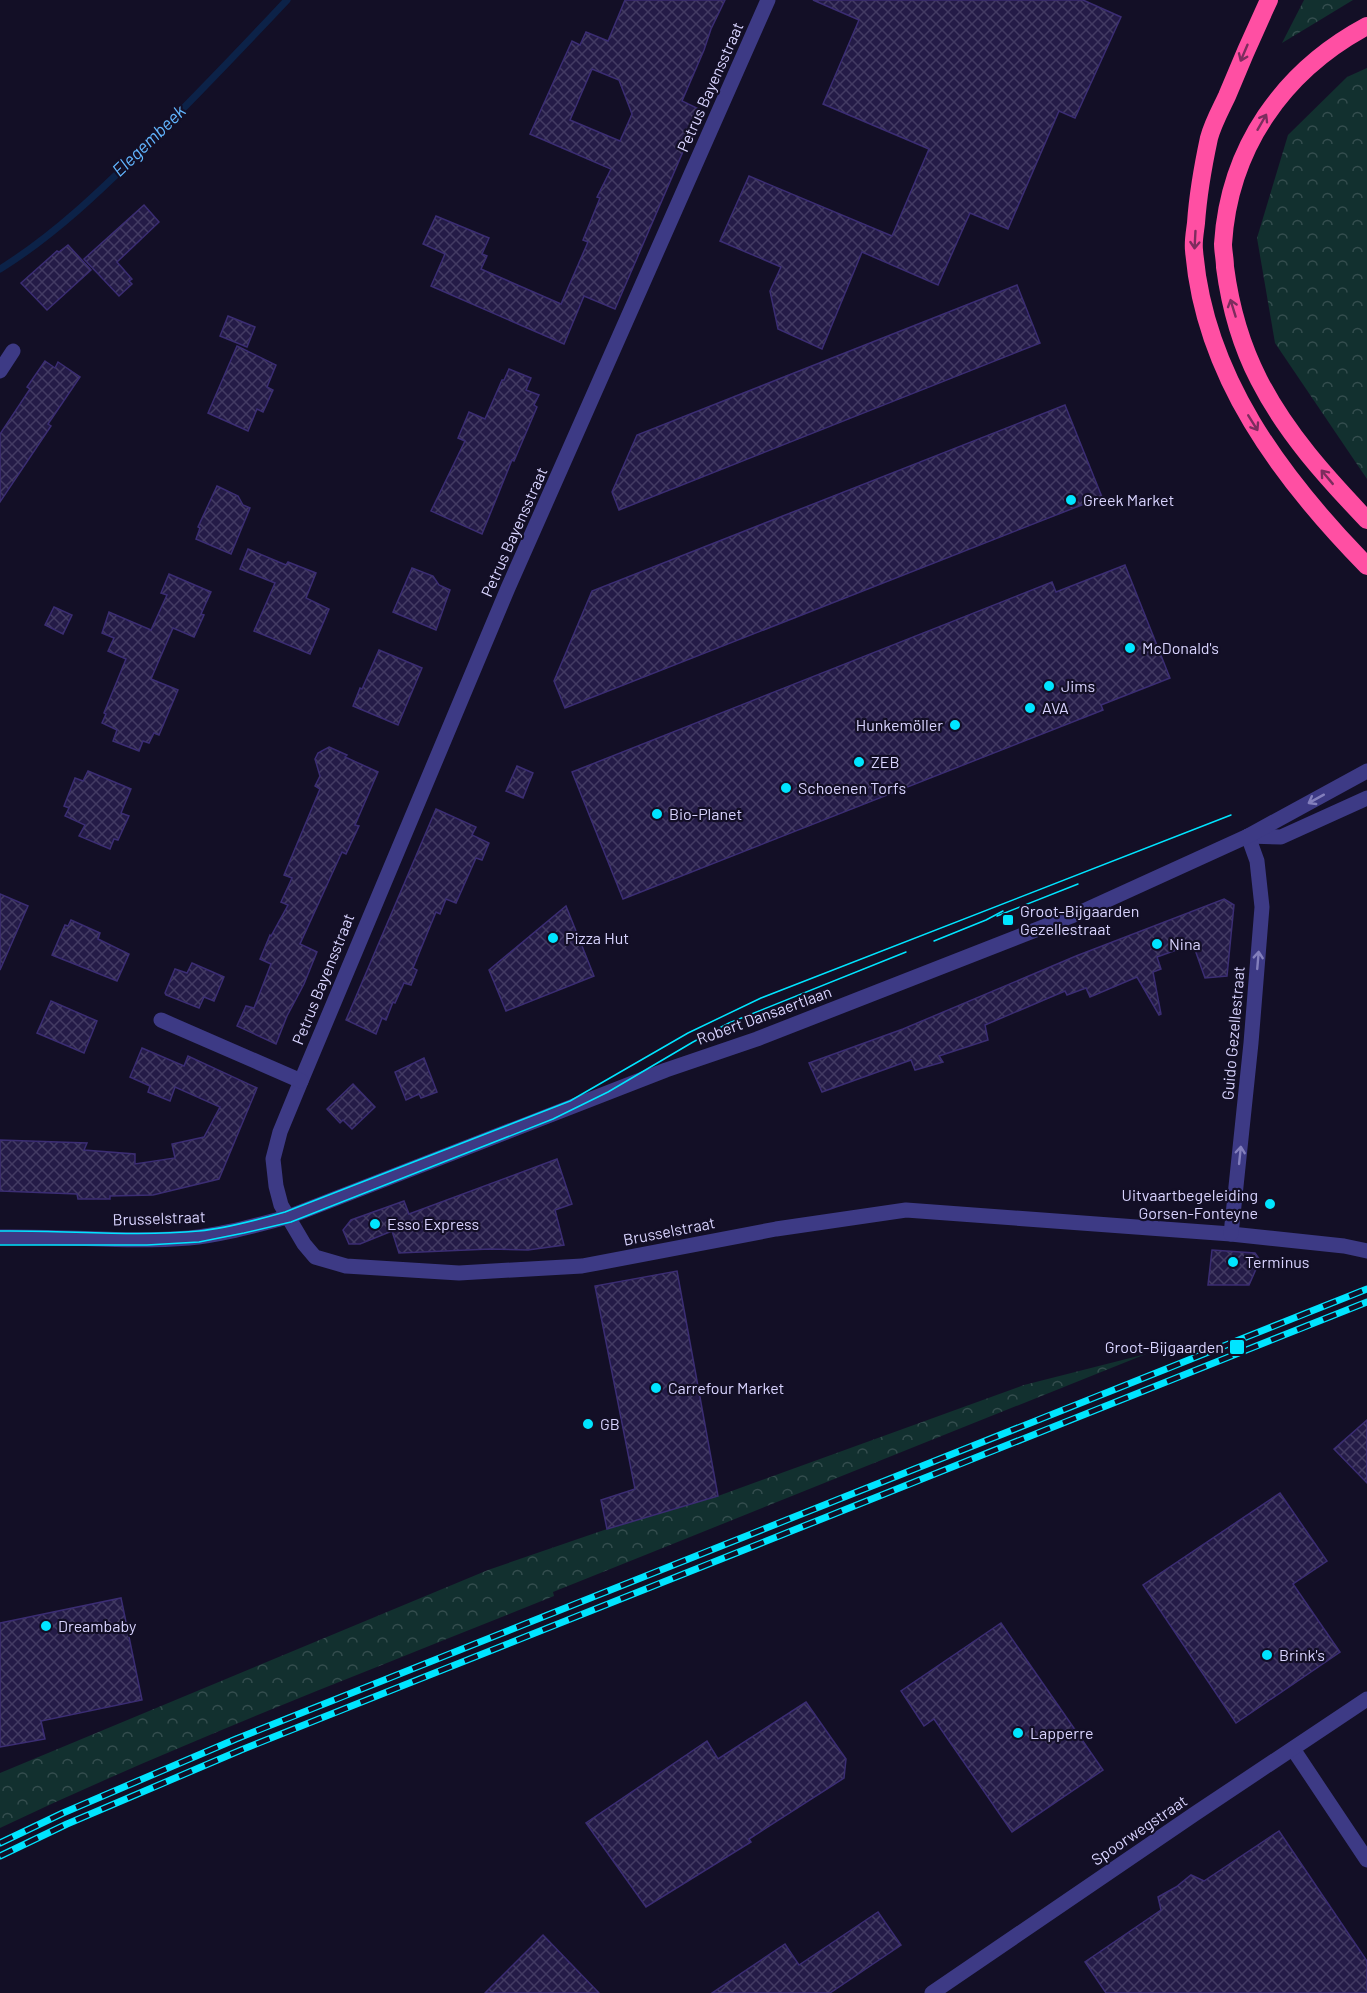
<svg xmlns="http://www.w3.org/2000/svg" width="1367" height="1993" viewBox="0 0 1367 1993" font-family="Barlow,sans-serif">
<defs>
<pattern id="forest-crowns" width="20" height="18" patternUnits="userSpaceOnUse" patternTransform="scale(1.5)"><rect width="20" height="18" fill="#12302f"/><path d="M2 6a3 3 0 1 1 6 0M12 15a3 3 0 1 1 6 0" fill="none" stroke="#344d4e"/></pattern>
<pattern id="building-cross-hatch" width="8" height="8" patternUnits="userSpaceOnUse" patternTransform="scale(1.5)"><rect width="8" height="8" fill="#241b47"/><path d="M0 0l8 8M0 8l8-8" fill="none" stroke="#433b63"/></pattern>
</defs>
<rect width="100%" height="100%" fill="#130f26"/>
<g fill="url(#forest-crowns)">
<polygon points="1304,0 1353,0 1282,43"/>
<polygon points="1367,68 1367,479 1275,343 1257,238 1288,135 1347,77"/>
<path d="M 1146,1354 L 553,1592 L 554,1596 C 368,1671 181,1742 0,1828 L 0,1773 L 488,1570 L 607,1529 L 718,1496 L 1024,1385 Z"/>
</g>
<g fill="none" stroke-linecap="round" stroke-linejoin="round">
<path stroke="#0c2248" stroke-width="7" d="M 0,269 C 55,235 101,190 147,145 C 194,98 241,49 287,0"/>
</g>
<g fill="url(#building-cross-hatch)" stroke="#3b2d73" stroke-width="1.5" fill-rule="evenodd">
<path d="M 625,0 L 725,0 L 711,29 L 704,50 L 682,101 L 701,110 L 615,309 L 584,296 L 564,344 L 431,286 L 445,254 L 423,244 L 436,216 L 489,238 L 482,254 L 487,256 L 481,269 L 561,304 L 588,242 L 583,240 L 600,198 L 597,197 L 611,169 L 530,134 L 572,41 L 580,45 L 586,32 L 608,41 ZM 592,69 L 619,80 L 632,114 L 620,141 L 570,120 Z"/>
<polygon points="813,0 1083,0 1121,17 1075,118 1059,111 1008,229 970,213 938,285 862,252 822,349 778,329 770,291 781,267 720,241 749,176 892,236 929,149 823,104 859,20"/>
<polygon points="144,205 159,222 117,262 132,279 129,281 132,284 119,296 84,259"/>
<polygon points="68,245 91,270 47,310 21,283 57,251 59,252"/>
<polygon points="1017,285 1040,343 619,510 612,492 637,435"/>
<polygon points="228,316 255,327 247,347 220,336"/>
<polygon points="237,346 276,365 267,387 273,390 263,412 257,409 248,431 208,413"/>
<polygon points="45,361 55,368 58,362 80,377 48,424 51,426 0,502 0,434 30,389 27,387"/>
<polygon points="509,369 531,378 526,390 539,395 534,405 537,407 514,461 512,460 482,534 431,511 465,441 458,438 469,412 485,419 502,380 504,380"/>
<polygon points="1065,405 1102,497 565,708 554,681 592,591"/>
<polygon points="217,486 238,496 243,505 250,508 231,554 196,539 200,528 198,527"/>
<polygon points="248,549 286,565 288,562 316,573 306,598 329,609 310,654 254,631 275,583 240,569"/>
<polygon points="1125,565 1170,678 1101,705 1103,710 623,899 572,772 1052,582 1056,592"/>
<polygon points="412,568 433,576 439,585 450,590 436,630 393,612"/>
<polygon points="169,574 211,592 201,614 204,615 194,637 173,628 151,679 178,690 159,735 154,733 149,743 143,741 139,751 113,741 117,730 102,723 106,714 104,713 126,659 108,651 114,638 102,633 109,612 151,630 167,595 161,593"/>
<polygon points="54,607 72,615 63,634 45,625"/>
<polygon points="379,650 422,668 398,725 353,706 360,688 362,689"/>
<polygon points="329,747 347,755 345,757 378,772 355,825 359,826 346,854 342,852 300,944 317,952 304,984 287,1016 276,1044 237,1026 246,1006 254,1008 271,964 260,959 270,935 271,936 288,905 281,902 292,878 284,875 320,789 315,786 320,776 315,759 318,753"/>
<polygon points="517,766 533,773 523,798 506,791"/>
<polygon points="88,771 131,789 121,813 129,816 118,840 114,839 110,849 79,836 85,825 65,816 69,808 64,806 75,778 83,781"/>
<polygon points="436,809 476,827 472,835 489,843 482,860 476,858 456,903 446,899 440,914 436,912 413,968 417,970 411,985 404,983 395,1003 393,1002 386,1020 382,1018 376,1034 346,1020"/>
<polygon points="0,894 28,906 0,970"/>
<polygon points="1224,899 1234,905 1227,976 1205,978 1193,944 1157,957 1161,969 1153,972 1161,1014 1159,1015 1137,977 1090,997 1086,988 1067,995 1065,991 985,1025 988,1040 939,1056 943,1062 915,1070 911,1060 822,1092 809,1063 903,1029 1076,956"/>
<polygon points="566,906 594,976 506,1011 489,970"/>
<polygon points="71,920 100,933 98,939 129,954 117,981 52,955 65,925 68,926"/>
<polygon points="192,963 224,977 214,1001 204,997 199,1008 166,995 165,993 175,969 187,973"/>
<polygon points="51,1001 97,1021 84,1053 37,1033"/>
<polygon points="142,1048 184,1066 188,1056 257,1088 219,1179 153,1195 110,1196 110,1199 78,1199 77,1194 0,1191 0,1140 87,1143 84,1150 135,1154 135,1164 175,1158 172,1144 204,1137 220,1107 175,1087 170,1101 148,1092 150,1086 130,1077"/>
<polygon points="424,1058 437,1092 421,1098 419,1094 406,1100 395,1072"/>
<polygon points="353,1084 375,1107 352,1129 343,1120 340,1123 327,1109"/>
<polygon points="557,1159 572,1204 555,1210 564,1245 528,1250 490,1249 399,1253 392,1231 360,1244 349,1244 343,1230 351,1220 404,1201 409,1214"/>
<polygon points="1212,1250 1255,1253 1260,1260 1249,1285 1208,1285"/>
<polygon points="677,1271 718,1496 607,1529 601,1500 635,1489 595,1286"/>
<polygon points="1367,1420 1367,1483 1334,1449"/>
<polygon points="1280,1493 1327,1561 1293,1584 1340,1652 1236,1723 1143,1585"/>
<polygon points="121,1598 142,1700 41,1721 45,1739 0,1747 0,1623"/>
<polygon points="1001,1623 1103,1770 1012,1832 934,1719 924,1726 901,1691"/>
<polygon points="806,1702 846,1759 844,1778 749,1839 751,1842 646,1907 586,1823 707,1741 718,1759"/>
<polygon points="1279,1831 1367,1961 1367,1993 1106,1993 1085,1962 1161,1910 1158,1897 1176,1887 1191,1875 1204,1881"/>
<polygon points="878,1912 901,1945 830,1993 712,1993 785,1944 799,1965"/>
<polygon points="543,1935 599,1993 485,1993"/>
</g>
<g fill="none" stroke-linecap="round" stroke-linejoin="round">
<g stroke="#3d3a85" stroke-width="15">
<polyline points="768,0 508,588 301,1081 280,1132 273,1159 276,1186 281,1205 304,1244 315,1257 346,1266 459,1273 582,1266 776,1229 906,1210 1231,1234 1344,1246 1367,1251"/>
<polyline points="0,371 13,351"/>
<polyline points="1248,836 1281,837 1367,798"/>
<polyline points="161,1020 301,1081"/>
<polyline points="1231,1234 1251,1043 1262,907 1257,861 1248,836"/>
<path d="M 0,1237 C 63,1236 126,1243 189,1238 C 222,1235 256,1225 288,1217 L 666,1070 L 757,1039 L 1079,913 L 1248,836 L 1367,771"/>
<polyline points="1293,1749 1367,1860"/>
<polyline points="932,1993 1196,1813 1367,1699"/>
</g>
<g stroke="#ff4fa3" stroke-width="18">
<path d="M 1269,0 C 1254,32 1240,64 1227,96 C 1221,109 1213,123 1209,138 C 1203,166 1198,194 1196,223 C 1195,232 1193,241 1194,250 C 1204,376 1281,478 1367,566"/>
<path d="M 1367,26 C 1283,71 1229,148 1223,244 C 1223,251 1225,259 1225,267 C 1230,305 1241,345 1259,380 C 1286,433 1326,477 1367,520"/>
</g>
<g stroke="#00e5ff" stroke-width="1.5">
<polyline points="997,916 1078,884"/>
<polyline points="934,941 986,920 1003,911"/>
<path d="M 0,1231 C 66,1230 133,1237 199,1231 C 228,1228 257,1220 285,1212 L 570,1101 L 688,1033 L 761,998 L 1231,815"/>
<polyline points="0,1245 147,1245 199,1242 244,1233 291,1222 553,1119 608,1092 693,1042 729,1023 906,952"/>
</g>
<defs>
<g id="rail">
<polyline points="0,1843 63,1813 236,1739 1367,1289"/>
<polyline points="0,1856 67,1824 241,1750 1367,1302"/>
</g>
</defs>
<use href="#rail" stroke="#00e5ff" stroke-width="7"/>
<use href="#rail" stroke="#130f26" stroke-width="4.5" stroke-dasharray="14" stroke-linecap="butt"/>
</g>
<defs><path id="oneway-shaft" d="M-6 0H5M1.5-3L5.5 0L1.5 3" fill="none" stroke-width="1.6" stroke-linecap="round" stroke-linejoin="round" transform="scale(1.5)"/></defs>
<g stroke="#7d2c5e">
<use href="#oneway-shaft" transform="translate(1244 53) rotate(113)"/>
<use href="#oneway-shaft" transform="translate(1262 122) rotate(-60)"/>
<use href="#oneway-shaft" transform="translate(1195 240) rotate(93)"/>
<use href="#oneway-shaft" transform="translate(1233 308) rotate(-107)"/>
<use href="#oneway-shaft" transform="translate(1253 423) rotate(58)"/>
<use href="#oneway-shaft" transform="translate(1327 477) rotate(-130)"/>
</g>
<g stroke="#837fbc">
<use href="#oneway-shaft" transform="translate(1316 799) rotate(151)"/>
<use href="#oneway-shaft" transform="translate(1258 960) rotate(-85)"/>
<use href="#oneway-shaft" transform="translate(1240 1155) rotate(-84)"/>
</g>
<g fill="#00e5ff" stroke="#130f26" stroke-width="2">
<circle cx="1071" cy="500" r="6"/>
<circle cx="1130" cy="648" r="6"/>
<circle cx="1049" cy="686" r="6"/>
<circle cx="1030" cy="708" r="6"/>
<circle cx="955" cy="725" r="6"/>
<circle cx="859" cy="762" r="6"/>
<circle cx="786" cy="788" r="6"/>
<circle cx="657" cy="814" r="6"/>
<rect x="1002" y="914" width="12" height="12" rx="3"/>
<circle cx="553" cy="938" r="6"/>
<circle cx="1157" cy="944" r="6"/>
<circle cx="1270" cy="1204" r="6"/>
<circle cx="375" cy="1224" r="6"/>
<circle cx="1233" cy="1262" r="6"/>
<rect x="1229" y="1339" width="16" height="16" rx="3"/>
<circle cx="656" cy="1388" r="6"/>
<circle cx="588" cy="1424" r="6"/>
<circle cx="46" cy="1626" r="6"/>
<circle cx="1267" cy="1655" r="6"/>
<circle cx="1018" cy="1733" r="6"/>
</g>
<g text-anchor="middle" stroke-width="4.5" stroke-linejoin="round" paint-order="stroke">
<g font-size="16" fill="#d9d4ff" stroke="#130f26">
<text transform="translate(710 87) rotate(-66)" y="6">Petrus Bayensstraat</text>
<text transform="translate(514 532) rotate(-66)" y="6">Petrus Bayensstraat</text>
<text transform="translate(323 979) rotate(-68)" y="6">Petrus Bayensstraat</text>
<text transform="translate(764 1015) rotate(-20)" y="6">Robert Dansaertlaan</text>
<text transform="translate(1233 1033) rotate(-85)" y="6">Guido Gezellestraat</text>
<text transform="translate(159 1218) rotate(-2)" y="6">Brusselstraat</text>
<text transform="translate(669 1231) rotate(-11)" y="6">Brusselstraat</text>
<text transform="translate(1139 1830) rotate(-34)" y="6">Spoorwegstraat</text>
</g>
<g font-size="16" fill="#d9d4ff" stroke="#130f26" text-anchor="start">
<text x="1083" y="506">Greek Market</text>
<text x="1142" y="654">McDonald's</text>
<text x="1061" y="692">Jims</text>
<text x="1042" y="714">AVA</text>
<text x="943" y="731" text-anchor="end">Hunkemöller</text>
<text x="871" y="768">ZEB</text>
<text x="798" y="794">Schoenen Torfs</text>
<text x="669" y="820">Bio-Planet</text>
<text x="1020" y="917">Groot-Bijgaarden<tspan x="1020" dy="18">Gezellestraat</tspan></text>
<text x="565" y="944">Pizza Hut</text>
<text x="1169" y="950">Nina</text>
<text x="1258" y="1201" text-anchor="end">Uitvaartbegeleiding<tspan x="1258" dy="18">Gorsen-Fonteyne</tspan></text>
<text x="387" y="1230">Esso Express</text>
<text x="1245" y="1268">Terminus</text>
<text x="1224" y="1353" text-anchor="end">Groot-Bijgaarden</text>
<text x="668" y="1394">Carrefour Market</text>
<text x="600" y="1430">GB</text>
<text x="58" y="1632">Dreambaby</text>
<text x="1279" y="1661">Brink's</text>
<text x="1030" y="1739">Lapperre</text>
</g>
<g font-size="18" font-style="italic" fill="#62b6ff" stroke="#130f26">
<text transform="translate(149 141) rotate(-44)" y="6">Elegembeek</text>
</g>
</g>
</svg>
